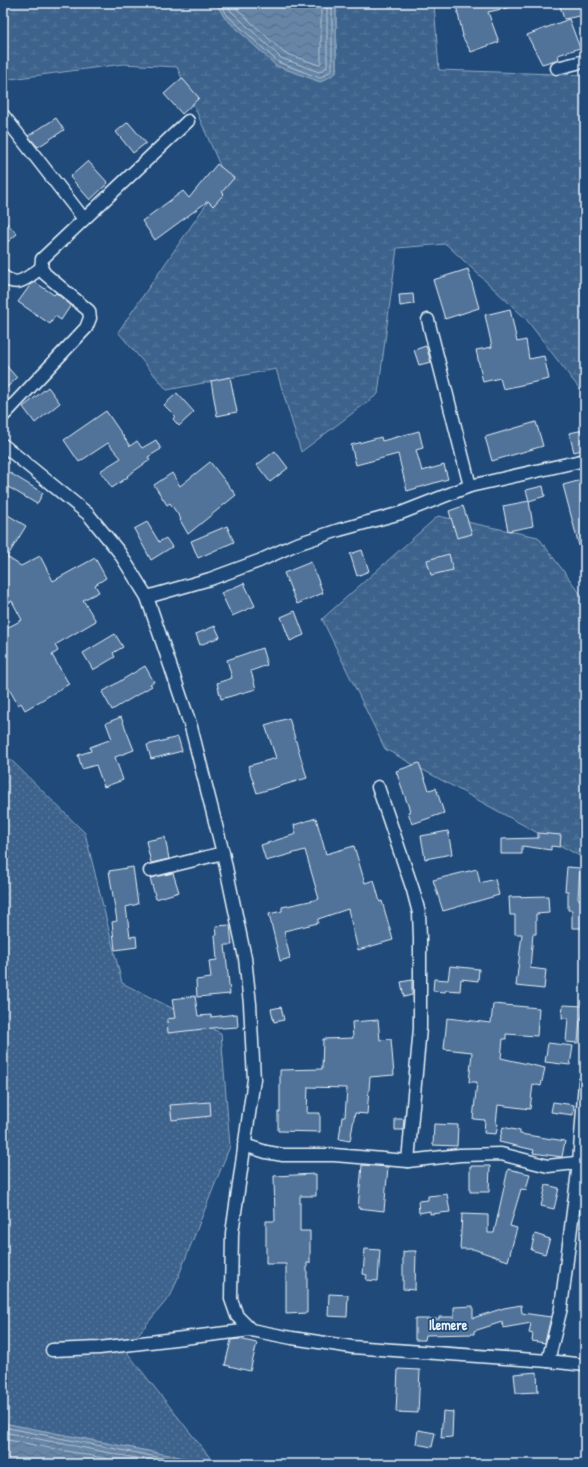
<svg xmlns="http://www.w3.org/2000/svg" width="588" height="1467" viewBox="0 0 588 1467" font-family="'Patrick Hand',sans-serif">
<defs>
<pattern id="grass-dots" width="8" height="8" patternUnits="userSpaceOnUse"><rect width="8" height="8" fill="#3c628c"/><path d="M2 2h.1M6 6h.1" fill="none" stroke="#58799d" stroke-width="1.8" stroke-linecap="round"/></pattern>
<pattern id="wetland-marsh" width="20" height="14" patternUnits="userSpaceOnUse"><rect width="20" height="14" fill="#3c628c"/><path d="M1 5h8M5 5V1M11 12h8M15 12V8" fill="none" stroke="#58799d"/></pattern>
<pattern id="water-waves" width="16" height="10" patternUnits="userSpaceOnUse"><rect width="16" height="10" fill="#6685a7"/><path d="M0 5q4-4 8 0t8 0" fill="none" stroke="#596d82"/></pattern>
</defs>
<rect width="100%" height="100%" fill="#1f4a7a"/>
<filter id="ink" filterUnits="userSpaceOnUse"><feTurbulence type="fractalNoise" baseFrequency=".025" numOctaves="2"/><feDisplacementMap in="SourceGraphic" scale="8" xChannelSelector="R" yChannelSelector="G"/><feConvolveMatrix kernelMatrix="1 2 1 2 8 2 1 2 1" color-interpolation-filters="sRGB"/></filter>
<g filter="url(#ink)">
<polygon fill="url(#grass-dots)" stroke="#92aac2" points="3,752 85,833 122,983 221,1033 230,1146 171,1295 125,1350 215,1464 3,1423"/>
<g fill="url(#wetland-marsh)" stroke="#92aac2">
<polygon points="3,3 216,3 224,17 336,72 336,3 434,3 439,70 585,75 585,396 526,319 446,244 397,248 378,394 301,452 276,369 167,390 118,332 225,177 177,67 123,64 3,80"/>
<polygon points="438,516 538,537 585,600 585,859 385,749 322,619"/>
</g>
<g fill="url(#water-waves)" stroke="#9ab0c7">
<polygon points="216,3 336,3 336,73 321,82 276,66 224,17"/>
<polygon points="3,1423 215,1464 3,1464"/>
</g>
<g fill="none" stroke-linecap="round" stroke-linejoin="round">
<g stroke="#b4c6d8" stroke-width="1">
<polyline points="220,3 227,15 278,62 320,78 332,70 332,3"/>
<polyline points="226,3 231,11 281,58 319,72 327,67 327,3"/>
<polyline points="233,3 236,8 284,53 319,65 321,63 321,3"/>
<polyline points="3,1427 193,1464"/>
<polyline points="3,1432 166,1464"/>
<polyline points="3,1439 134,1464"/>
</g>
</g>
<g fill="#517399" stroke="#e8f1f8">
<polygon points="464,3 511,3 511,7 488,12 499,42 471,52 462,36 463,36 456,5"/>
<polygon points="559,3 585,3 585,15 564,19"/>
<polygon points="569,19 580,48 558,55 559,59 542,64 527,35"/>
<polygon points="182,78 199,98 182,114 164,94"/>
<polygon points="56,118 64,130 38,147 28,136"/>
<polygon points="128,122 146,143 133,153 116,132"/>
<polygon points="88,161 108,183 90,200 70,177"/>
<polygon points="217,164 234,178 222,192 224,194 213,206 208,201 155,240 142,221 183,191 189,198"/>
<polygon points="3,219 17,234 3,246"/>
<polygon points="468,269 479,308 445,319 433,280"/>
<polygon points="35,282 54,295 56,293 71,305 61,320 55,316 50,324 18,302 31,284"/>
<polygon points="413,294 414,304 400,306 399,295"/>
<polygon points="510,309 517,342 526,340 529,359 544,356 549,379 503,389 500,378 483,382 476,350 492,347 485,315"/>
<polygon points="426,346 431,362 419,365 414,350"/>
<polygon points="3,362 17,378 3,391"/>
<polygon points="230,377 237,412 217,416 211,381"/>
<polygon points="48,387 60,403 35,423 23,407"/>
<polygon points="177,393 194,412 179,426 173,419 175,416 164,405"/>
<polygon points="106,411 130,446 137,441 142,448 156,440 161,449 148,457 150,460 127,476 128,477 112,488 100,471 121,458 108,443 79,462 64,440"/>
<polygon points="536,422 543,446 492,461 485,437"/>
<polygon points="584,430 585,449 574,452 569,433"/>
<polygon points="419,431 423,448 416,450 422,471 444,465 448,479 407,491 398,454 356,465 351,445 381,437 382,441"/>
<polygon points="275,451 288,468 270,482 257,465"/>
<polygon points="210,462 236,495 188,534 180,520 181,519 170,503 167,505 154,485 172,473 180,486"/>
<polygon points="10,473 43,493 37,504 3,484"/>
<polygon points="585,479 585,557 582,557 563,485"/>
<polygon points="543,486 545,496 529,501 526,490"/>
<polygon points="529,501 533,526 508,531 503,506"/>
<polygon points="463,506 472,534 457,538 449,511"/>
<polygon points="3,512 26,526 7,557 21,566 40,556 53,581 95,558 106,578 95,585 99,592 83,600 96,621 55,645 58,651 52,655 69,684 25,710 21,703 18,705 3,678 3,630 22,620 12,601 3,605"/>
<polygon points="147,522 159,542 166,538 172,547 151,560 134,529"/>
<polygon points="227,526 234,542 198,558 191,541"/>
<polygon points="362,550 369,571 357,576 350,554"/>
<polygon points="449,554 453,570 431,575 427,560"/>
<polygon points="311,562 323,593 297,604 284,573"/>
<polygon points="244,583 255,606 232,616 221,593"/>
<polygon points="295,611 304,635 290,641 281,617"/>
<polygon points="215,626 220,637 200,645 196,634"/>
<polygon points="115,634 123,647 113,653 115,657 93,670 83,653"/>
<polygon points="262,648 267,665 251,671 256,689 221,699 217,683 232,678 227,660"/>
<polygon points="145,666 154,682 150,684 152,686 112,710 102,692"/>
<polygon points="121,717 134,750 115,757 123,780 104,787 96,765 82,769 78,755 91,751 90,747 112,739 106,723"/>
<polygon points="289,718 307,778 257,793 248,766 276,758 265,725"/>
<polygon points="178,737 182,751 151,759 147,745"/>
<polygon points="419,763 429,790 436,788 444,813 412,824 408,812 410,811 396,771"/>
<polygon points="316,818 326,854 354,846 365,883 374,880 380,902 382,901 393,940 358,950 348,909 318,919 318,923 284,931 290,958 280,961 269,914 282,911 282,907 319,899 305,850 266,861 261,845 296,834 294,825"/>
<polygon points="448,831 452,854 425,859 421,836"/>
<polygon points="538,833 561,835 560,847 551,846 551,850 522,846 522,854 501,854 501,839 538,838"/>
<polygon points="165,837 169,859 151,863 146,841"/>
<polygon points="133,867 138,904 126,907 130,937 136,936 137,947 115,950 112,922 117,921 109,871"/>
<polygon points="567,867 580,868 578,899 583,900 583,928 572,928 572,910 568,910 568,891 565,891"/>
<polygon points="477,869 480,883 495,879 499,895 443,911 433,880"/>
<polygon points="173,873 179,892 156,899 150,878"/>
<polygon points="548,896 549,913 536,914 536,934 533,934 530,968 546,970 544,989 516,986 522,934 515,934 515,915 510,915 509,897"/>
<polygon points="230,925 232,945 225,945 230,994 197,997 196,980 211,978 209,961 217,960 215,935 217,935 216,926"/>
<polygon points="450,966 479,969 478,981 461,979 460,991 446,990 445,992 433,991 434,979 448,980"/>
<polygon points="412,980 412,995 404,997 401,982"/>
<polygon points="195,996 198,1016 211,1015 211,1017 237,1014 238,1027 222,1028 221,1027 168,1033 167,1019 175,1018 172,999"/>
<polygon points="493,1004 539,1008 537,1036 506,1034 506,1039 503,1039 501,1058 545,1068 541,1086 533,1084 530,1109 498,1105 496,1124 498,1124 496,1134 484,1133 485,1120 473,1119 477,1082 469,1082 472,1052 444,1049 447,1018 491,1023"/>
<polygon points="563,1005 583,1006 582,1019 580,1019 578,1043 566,1042 568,1018 562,1018"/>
<polygon points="281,1007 284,1020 274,1022 271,1009"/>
<polygon points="378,1020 380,1040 391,1039 394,1075 370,1077 367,1114 355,1113 350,1141 339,1139 342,1117 345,1117 347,1088 308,1087 307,1113 320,1113 320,1132 278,1131 278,1112 280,1112 280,1070 322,1069 323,1039 353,1038 352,1022"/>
<polygon points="548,1043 573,1046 570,1065 545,1062"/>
<polygon points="210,1102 211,1116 172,1120 170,1105"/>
<polygon points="553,1102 574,1105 573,1115 551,1112"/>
<polygon points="395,1119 404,1119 403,1130 395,1130"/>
<polygon points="434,1124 458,1125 457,1146 433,1145"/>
<polygon points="503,1127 520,1131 520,1134 565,1141 562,1157 533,1153 534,1150 499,1142"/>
<polygon points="362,1165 388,1167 384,1211 358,1208"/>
<polygon points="470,1166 490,1166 489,1192 470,1192"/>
<polygon points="508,1169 530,1174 526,1190 521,1189 510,1226 517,1228 508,1261 473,1249 460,1249 462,1214 488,1215 488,1233 494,1233"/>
<polygon points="316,1174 316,1196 300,1196 300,1231 310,1231 310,1263 307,1263 307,1313 286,1314 286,1264 266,1264 266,1221 275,1221 274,1176"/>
<polygon points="546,1185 559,1188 554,1209 541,1206"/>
<polygon points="447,1194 450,1212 430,1214 430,1211 419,1213 418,1201 428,1200 428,1196"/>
<polygon points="535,1234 550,1239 545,1254 531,1250"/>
<polygon points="365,1249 380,1250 378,1281 366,1280 367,1275 363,1274"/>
<polygon points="408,1251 416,1251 415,1290 403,1289 403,1252"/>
<polygon points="329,1294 348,1295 347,1317 328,1316"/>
<polygon points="521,1305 522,1313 551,1317 545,1343 532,1341 533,1334 529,1333 531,1323 503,1328 502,1322 474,1331 474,1334 426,1335 425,1340 415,1340 415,1319 439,1319 439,1317 454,1317 454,1307 473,1306 473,1318 504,1308"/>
<polygon points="239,1339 257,1343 250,1371 225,1365 231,1340"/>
<polygon points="398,1369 420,1370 418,1413 396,1412"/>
<polygon points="537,1372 538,1392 516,1393 514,1374"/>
<polygon points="443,1411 453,1412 452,1437 441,1438"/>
<polygon points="418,1430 435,1433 432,1447 416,1444"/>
</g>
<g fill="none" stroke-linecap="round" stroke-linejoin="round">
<defs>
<g id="street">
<polyline points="557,68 585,61"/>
<polyline points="3,115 84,219"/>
<path d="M 3,276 C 17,289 28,277 41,268"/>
<polyline points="428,320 470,486"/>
<polyline points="3,416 86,328 90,318 89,311 45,274 41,268 42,259 188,121"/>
<polyline points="3,445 88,514 119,552 147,597 191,727 223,853 245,958 250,1004 254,1079 232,1233 231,1299 237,1316 251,1330 292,1338 352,1347 548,1361 585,1365"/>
<polyline points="147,597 210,579 259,561 294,545 339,530 401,513 470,486 585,460"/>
<polyline points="378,787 413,890 419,913 420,938 420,1028 408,1161"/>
<polyline points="150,871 223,853"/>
<polyline points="244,1145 266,1152 283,1155 334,1155 408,1161 460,1155 501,1154 548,1166 585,1162"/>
<polyline points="52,1350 99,1348 251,1330"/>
<polyline points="548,1361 561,1308 579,1163 585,1082"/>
</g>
</defs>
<use href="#street" stroke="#e8f1f8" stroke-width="15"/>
<use href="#street" stroke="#1f4a7a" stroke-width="12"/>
</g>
</g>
<g text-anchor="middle" stroke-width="3.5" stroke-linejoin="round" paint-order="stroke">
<g font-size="14" font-weight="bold" fill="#e8f1f8" stroke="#1f4a7a">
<text x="448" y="1330">Ilemere</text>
</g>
</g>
<rect width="588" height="1467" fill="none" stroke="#1f4a7a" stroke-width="16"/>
<rect x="8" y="8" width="572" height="1451" fill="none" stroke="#e8f1f8" stroke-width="1.5" filter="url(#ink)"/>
</svg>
